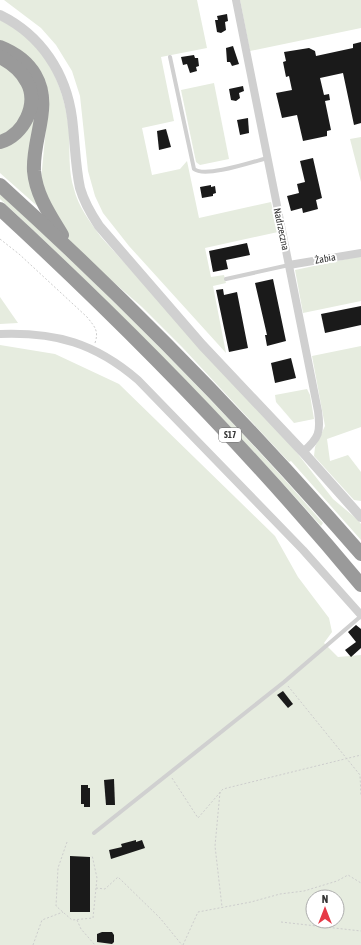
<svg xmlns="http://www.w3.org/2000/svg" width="361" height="945" viewBox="0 0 361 945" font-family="'Asap Condensed',sans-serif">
<rect width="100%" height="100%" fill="#fff"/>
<g fill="#e6ecdf" fill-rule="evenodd">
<polygon points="4,0 197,0 207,48 161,57 174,121 142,128 152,175 180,169 187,161 199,218 271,202 278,232 205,248 211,277 224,275 226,283 213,286 226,353 129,246 103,213 95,196 88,171 80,96 72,71 56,45 41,28"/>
<polygon points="240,0 361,0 361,28 250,51"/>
<path d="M 0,20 C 44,40 65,85 69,131 C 70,150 68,171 74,189 C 78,206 90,222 101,237 L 294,449 L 333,499 L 358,520 L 361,524 L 361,540 L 291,461 L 289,462 L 182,347 L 142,307 L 79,252 L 61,230 L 41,180 L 49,96 L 45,80 L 0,43 Z"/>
<path d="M 0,51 C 13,56 23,63 30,75 C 47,103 32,130 30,159 C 29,177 34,197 44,212 L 0,173 L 0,147 C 49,130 45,74 0,54 Z"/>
<polygon points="0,62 15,72 27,96 22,120 0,137"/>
<polygon points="214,83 229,159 200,165 196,162 181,90"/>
<polygon points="361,137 361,182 350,139"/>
<path d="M 0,194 C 113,298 222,407 323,523 L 321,526 C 219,411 112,303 0,199 Z"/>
<polygon points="361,256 361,301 303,313 295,270"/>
<polygon points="0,297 18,323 0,324"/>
<path d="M 0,345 L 55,354 L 119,384 L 275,536 L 298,577 L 329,618 L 332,632 L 324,643 L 338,657 L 361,655 L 361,945 L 0,945 ZM 313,897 L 337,897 L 337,921 L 313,921 Z"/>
<polygon points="361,346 361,427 327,439 330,461 348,455 361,472 361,501 354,500 314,456 315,447 325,426 312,356"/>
<polygon points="307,389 310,395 314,419 294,423 276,402 275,395"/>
</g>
<g fill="#1a1a1a">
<polygon points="227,14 228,21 225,22 226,30 221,33 217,32 215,20 218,20 217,16"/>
<polygon points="361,42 361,123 354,125 343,73 320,78 324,95 329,94 330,100 325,101 331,130 327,131 327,136 303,141 297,115 282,118 276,93 292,90 289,76 286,77 283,62 286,61 284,52 309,48 315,51 316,56 353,48 353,44"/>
<polygon points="233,46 239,64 232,66 230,62 227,62 226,48"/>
<polygon points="194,55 195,58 198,58 199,66 196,67 197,71 190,73 187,64 183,65 181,57"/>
<polygon points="243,86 244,91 239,93 240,98 236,101 231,100 229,89"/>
<polygon points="248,118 249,133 240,135 237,120"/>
<polygon points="166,129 171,147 159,150 157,131"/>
<polygon points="313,158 322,198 316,200 318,209 303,213 302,208 291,211 287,196 299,193 297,184 305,182 300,161"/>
<polygon points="211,185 211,187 215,186 216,193 213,194 213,196 202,198 200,187"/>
<polygon points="247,243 250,255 226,260 228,269 213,272 209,251"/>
<polygon points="273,279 286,341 267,346 265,335 267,335 255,283"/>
<polygon points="223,289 224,295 237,292 248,348 229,352 216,290"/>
<polygon points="361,306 361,325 325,333 321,314"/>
<polygon points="291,358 296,378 275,383 271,363"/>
<polygon points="356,625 361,629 361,648 351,657 345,650 356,642 348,632"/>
<polygon points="283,691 293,704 288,708 277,695"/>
<polygon points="114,779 115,805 106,805 104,780"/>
<polygon points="81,785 88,785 88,788 90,788 90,807 84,807 84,804 81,804"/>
<polygon points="136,840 136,842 142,840 145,848 111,859 109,850 122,847 121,844"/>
<polygon points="70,856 90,857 90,912 70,912"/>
<polygon points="102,932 112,932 114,935 114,942 112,944 97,942 97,934"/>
</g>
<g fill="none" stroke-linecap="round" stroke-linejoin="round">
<g stroke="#cdcdcd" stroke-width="1" stroke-dasharray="2 2" stroke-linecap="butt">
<path d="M 0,239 L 19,254 L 87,317 C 95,327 99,331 95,343"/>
<polyline points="288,686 360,775 361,796"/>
<polyline points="172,778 198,818 223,789 361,755"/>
<polyline points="220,792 215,846 222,907"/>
<polyline points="67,842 58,868 56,906 72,920 93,918 97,878 92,855"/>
<polyline points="96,888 105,889 118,877 160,918 182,945"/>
<polyline points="77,920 81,929 95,945"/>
<polyline points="281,922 361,931"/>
<polyline points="33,945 42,920 63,912"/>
<polyline points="183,945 198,912 251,902 280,894 304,891 337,881 348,875 361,883"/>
</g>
<g stroke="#d0d0d0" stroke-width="4">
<path d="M 170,57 L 194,169 C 205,178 252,162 267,158"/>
<polyline points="226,279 289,265"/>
<polyline points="94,833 284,682 361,616"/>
</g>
<g stroke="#d0d0d0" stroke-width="8">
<path d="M 236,0 L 318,411 C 321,432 319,438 303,452"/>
<polyline points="289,265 361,253"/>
<path d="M 0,334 C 56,332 95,343 138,380 L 303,550 L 361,615"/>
</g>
<path stroke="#d0d0d0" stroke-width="10" d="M 0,15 C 41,35 66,73 72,118 C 75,141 75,165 80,188 C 84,202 91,214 99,226 L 202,345 L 303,452 L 361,517"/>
<g stroke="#9a9a9a" stroke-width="14">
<path d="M 0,47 C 15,53 27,61 35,75 C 53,106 32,138 34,171 C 36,195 50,215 62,235"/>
<path d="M 0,57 C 12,63 21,70 27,82 C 39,104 24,135 0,142"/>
<path d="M 0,185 C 128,301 248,424 361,554"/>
<path d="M 0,209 C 128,327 250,451 361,585"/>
</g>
</g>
<g text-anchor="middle" stroke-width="4" stroke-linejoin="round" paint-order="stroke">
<rect fill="#fff" stroke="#707070" stroke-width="1" x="219" y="428" width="22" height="14" rx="3"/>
<g font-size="9" font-weight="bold" fill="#333">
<text x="230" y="438">S17</text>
</g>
<g font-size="10" fill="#333" stroke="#fff">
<text transform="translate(282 229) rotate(78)" y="4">Nadrzeczna</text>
<text transform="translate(325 258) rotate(-10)" y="4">Żabia</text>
</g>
</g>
<g transform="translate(325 909)"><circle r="19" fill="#ffffff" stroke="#adadad"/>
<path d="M0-3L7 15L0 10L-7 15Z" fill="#e63946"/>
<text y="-6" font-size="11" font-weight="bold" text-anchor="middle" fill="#333333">N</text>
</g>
</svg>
